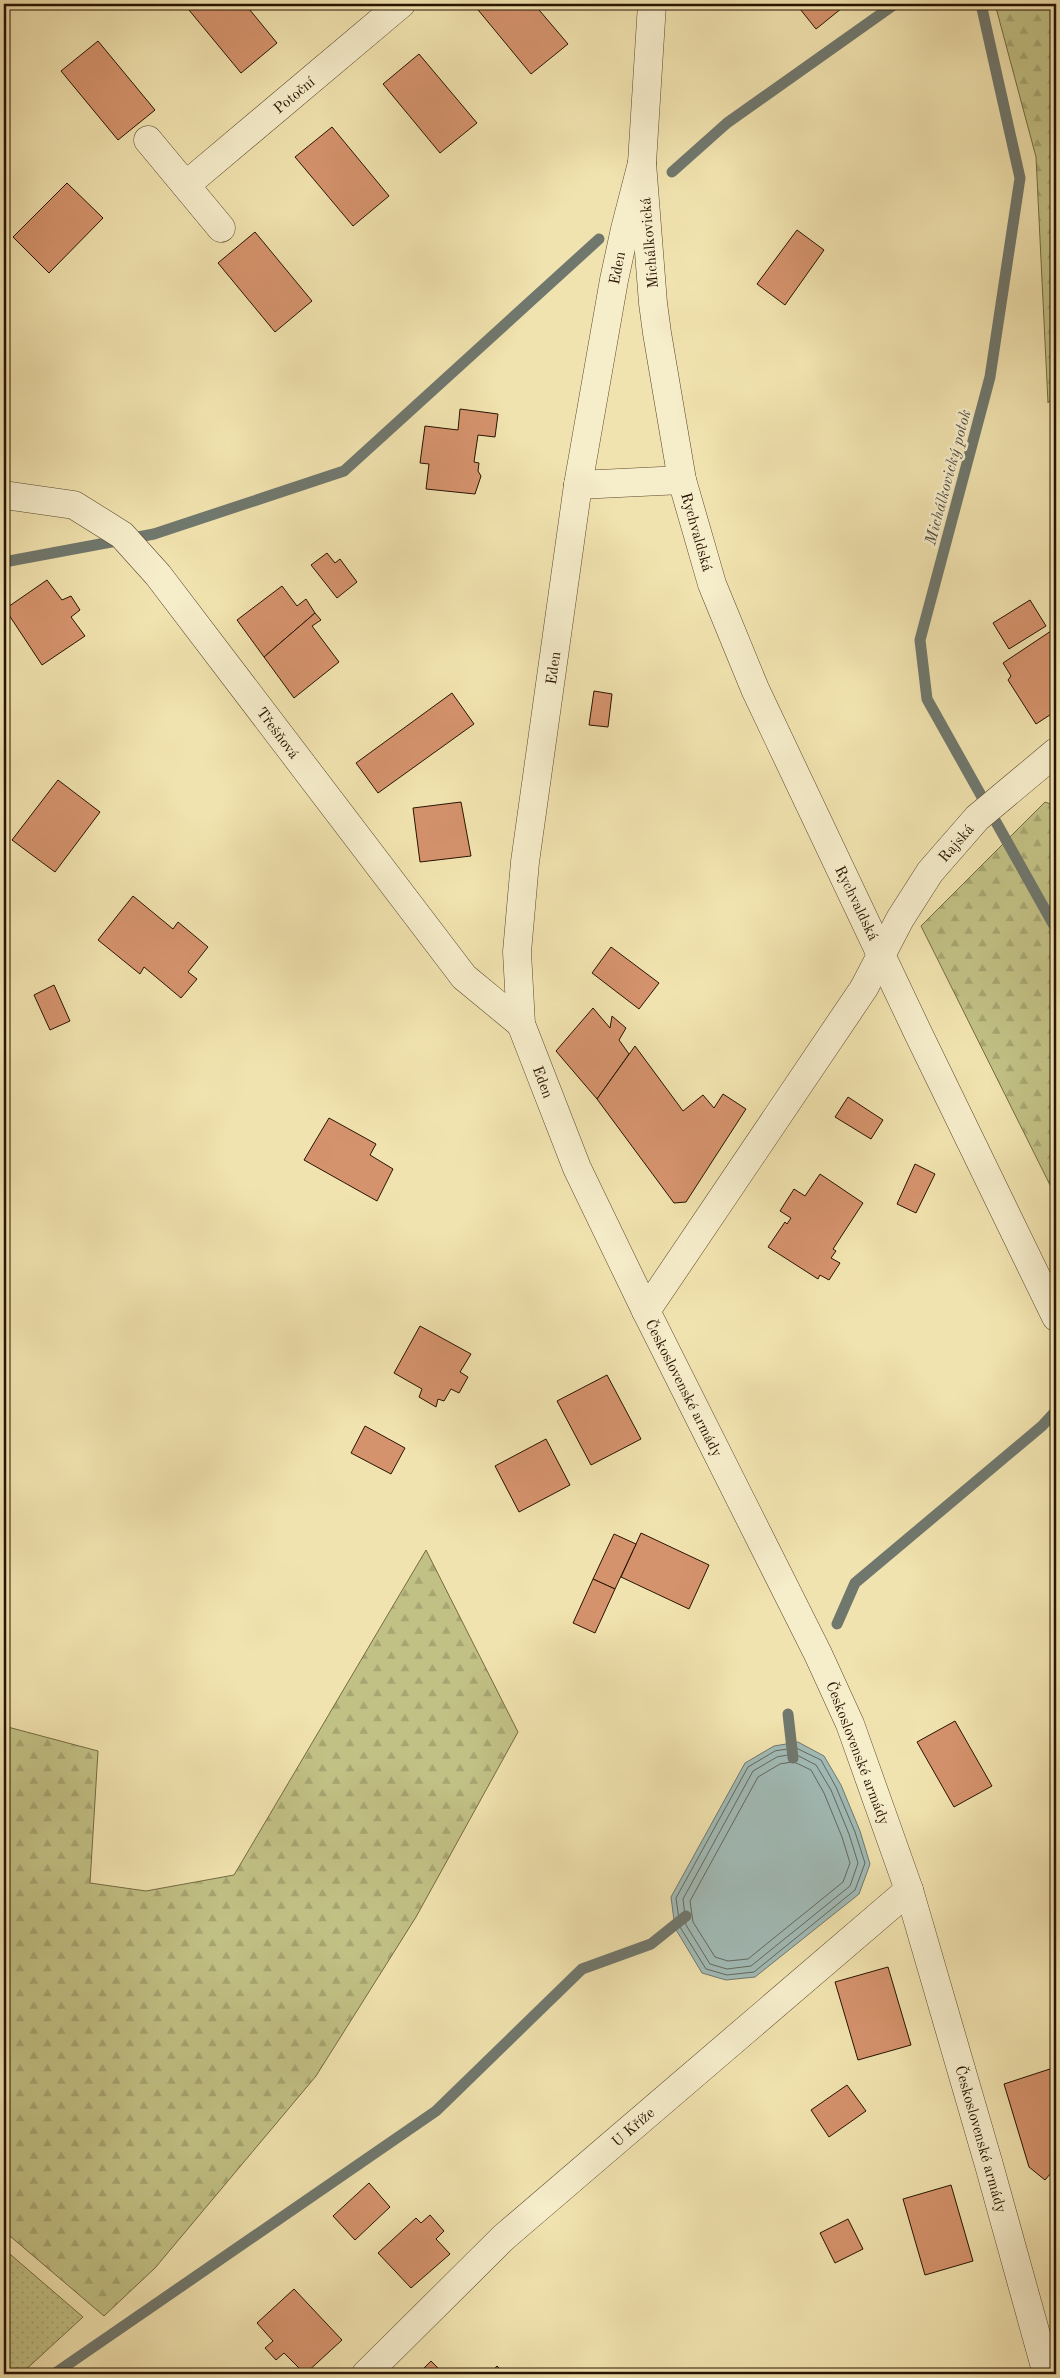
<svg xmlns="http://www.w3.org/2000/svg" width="1060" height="2378" viewBox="0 0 1060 2378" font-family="'Old Standard TT',serif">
<defs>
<pattern id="grass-dots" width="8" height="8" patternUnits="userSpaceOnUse" patternTransform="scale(1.25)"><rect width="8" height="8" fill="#c2c185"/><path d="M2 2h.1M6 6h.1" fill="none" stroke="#a7a571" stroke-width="1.8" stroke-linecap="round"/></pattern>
<pattern id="forest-firs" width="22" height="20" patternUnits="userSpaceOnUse" patternTransform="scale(1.25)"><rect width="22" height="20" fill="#c2c185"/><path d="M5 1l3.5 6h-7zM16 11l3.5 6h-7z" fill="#a7a571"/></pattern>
</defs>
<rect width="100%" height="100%" fill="#f1e3af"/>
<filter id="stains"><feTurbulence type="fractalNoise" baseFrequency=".004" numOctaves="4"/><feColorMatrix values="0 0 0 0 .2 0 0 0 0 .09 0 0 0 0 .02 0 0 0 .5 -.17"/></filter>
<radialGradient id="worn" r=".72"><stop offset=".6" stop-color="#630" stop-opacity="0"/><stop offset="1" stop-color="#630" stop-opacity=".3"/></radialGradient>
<polygon fill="url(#grass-dots)" stroke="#746a42" points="4,2249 83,2317 21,2374 4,2374"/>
<g fill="url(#forest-firs)" stroke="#746a42">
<polygon points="995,4 1056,4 1056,393 1048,403 1036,157"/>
<polygon points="1045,802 1056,806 1056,1197 921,926"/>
<polygon points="426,1550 518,1732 416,1917 316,2076 155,2268 104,2316 4,2231 4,1726 98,1751 90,1883 146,1891 234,1875"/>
</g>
<polygon fill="#a1bbb7" stroke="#70786e" points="798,1742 824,1756 841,1785 860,1831 870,1864 859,1894 755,1977 726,1980 702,1973 675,1928 671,1897 745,1763 774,1746"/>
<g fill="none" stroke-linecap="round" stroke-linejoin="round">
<g stroke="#64675c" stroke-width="1">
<polygon points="796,1748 821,1760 836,1787 855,1832 865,1863 855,1890 754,1972 727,1975 706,1969 680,1927 676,1898 748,1767 775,1751"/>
<polygon points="795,1754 816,1765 831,1790 849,1834 858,1863 850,1886 751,1966 727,1969 710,1964 686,1925 683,1899 753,1771 777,1757"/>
<polygon points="794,1762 811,1770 824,1793 842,1837 850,1863 843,1882 748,1959 728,1961 715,1957 693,1922 690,1901 758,1777 780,1764"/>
</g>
<g stroke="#70786e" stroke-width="11">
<polyline points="981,4 1020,178 990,377 920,640 927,699 1056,929"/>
<polyline points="672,172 727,123 895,4"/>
<polyline points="4,562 154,534 344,471 599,239"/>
<polyline points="837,1624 855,1583 1042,1426 1054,1413"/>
<polyline points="788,1714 793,1758"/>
<polyline points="54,2374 436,2111 582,1969 651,1944 686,1916"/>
</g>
</g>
<g fill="#d5936d" stroke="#271300">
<polygon points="184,4 245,4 277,43 241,73"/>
<polygon points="476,4 534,4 568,44 531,74 474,5"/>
<polygon points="796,4 847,4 816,29"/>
<polygon points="98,41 155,110 118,140 61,71"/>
<polygon points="419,54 477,123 440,153 383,84"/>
<polygon points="332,127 389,196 353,226 295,157"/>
<polygon points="67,183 103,218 49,273 13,237"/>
<polygon points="797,230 824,250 785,305 757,284"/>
<polygon points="255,232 312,301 275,332 218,263"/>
<polygon points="460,409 498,414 495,437 478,435 474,462 479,463 478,471 481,476 475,494 426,489 429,464 420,463 425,426 458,430"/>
<polygon points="327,553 335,563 340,559 357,582 337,598 311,565"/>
<polygon points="47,580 62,600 71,596 80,610 71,617 85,636 42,665 5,609"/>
<polygon points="282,586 297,606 306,599 315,613 264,657 237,620"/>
<polygon points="1030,600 1046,626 1009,649 993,623"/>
<polygon points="315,613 321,620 312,626 339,662 294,698 264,657"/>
<polygon points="1051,631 1056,639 1056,711 1036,724 1008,680 1011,676 1003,663"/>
<polygon points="594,691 612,694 608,727 589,725"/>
<polygon points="452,693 474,724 378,793 356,763"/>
<polygon points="58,780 100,812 55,872 12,840"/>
<polygon points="461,802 471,856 420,862 413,808"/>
<polygon points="133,896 173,929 178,922 208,947 188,972 197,979 181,998 144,967 140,974 98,940"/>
<polygon points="611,947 659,983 639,1009 592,973"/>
<polygon points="54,985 70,1021 50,1030 34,995"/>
<polygon points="593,1008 610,1028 612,1016 626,1028 619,1040 629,1054 597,1099 556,1051"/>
<polygon points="635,1046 683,1111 703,1095 714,1108 723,1094 746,1109 686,1202 674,1203 597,1099"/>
<polygon points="848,1097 883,1120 871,1139 835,1117"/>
<polygon points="329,1118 376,1144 370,1155 393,1169 377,1201 304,1160"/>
<polygon points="915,1164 935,1174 916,1213 897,1204"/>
<polygon points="820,1174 863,1203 833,1249 836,1251 831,1258 840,1263 829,1280 820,1275 818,1279 768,1247 785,1222 787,1224 791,1218 780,1211 794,1189 805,1196"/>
<polygon points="420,1326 471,1354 460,1372 468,1377 459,1393 451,1389 444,1401 438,1399 436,1407 419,1397 422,1389 394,1373"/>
<polygon points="607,1375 641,1439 591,1465 557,1401"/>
<polygon points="365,1426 405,1448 391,1474 351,1453"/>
<polygon points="546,1439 570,1485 519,1512 495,1466"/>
<polygon points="641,1533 709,1565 689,1609 621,1577"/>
<polygon points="614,1534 636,1544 615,1589 593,1579"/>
<polygon points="593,1579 615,1589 595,1633 573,1623"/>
<polygon points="955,1721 992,1786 954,1807 917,1742"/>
<polygon points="888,1967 911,2045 858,2060 835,1982"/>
<polygon points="1056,2067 1056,2167 1045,2180 1029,2167 1004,2084"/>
<polygon points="847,2085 866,2111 829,2137 811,2110"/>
<polygon points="369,2183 390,2207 355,2240 333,2216"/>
<polygon points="951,2185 973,2261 925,2275 903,2199"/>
<polygon points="430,2215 444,2231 436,2239 450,2254 411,2288 378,2253 416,2218 421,2223"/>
<polygon points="848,2219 863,2249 835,2263 820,2233"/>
<polygon points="294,2289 342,2340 305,2374 284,2353 276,2360 265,2348 273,2341 257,2323"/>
<polygon points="431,2361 444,2374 418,2374"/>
<polygon points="497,2366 505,2374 490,2374"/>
</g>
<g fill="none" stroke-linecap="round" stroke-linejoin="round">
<defs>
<g id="minor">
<polyline points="652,4 642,163 653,303 657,333 682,480 712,584 755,689 919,1035 1056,1317"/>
<polyline points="148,140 221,228"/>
<polyline points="642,163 625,229 614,280 578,485 525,862 517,952 521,1024 577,1168 646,1311 818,1654 850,1724 909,1890 989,2165 1047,2374"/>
<polyline points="186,185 401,4"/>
<polyline points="578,485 682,480"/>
<polyline points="4,495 74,505 122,535 158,575 464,977 521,1024"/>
<polyline points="646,1311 864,988 900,919 930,872 977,818 1056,752"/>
<polyline points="366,2374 504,2237 909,1890"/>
</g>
</defs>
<use href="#minor" stroke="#5a472c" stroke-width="29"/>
<use href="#minor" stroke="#f6edcb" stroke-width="28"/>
</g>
<g text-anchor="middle" stroke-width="5" stroke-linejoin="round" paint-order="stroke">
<g font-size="15" fill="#271300" stroke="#f6edcb">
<text transform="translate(294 95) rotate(-40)" y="5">Potoční</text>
<text transform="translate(649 243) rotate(-95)" y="5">Michálkovická</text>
<text transform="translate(617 268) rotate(-79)" y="5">Eden</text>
<text transform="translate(697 532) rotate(74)" y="5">Rychvaldská</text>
<text transform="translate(553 668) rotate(-82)" y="5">Eden</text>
<text transform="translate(278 733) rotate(53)" y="5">Třešňová</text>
<text transform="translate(956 843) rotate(-49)" y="5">Rajská</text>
<text transform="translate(857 903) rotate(64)" y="5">Rychvaldská</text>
<text transform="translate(543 1082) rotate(69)" y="5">Eden</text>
<text transform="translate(684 1388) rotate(63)" y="5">Československé armády</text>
<text transform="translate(858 1753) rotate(69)" y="5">Československé armády</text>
<text transform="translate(633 2127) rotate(-41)" y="5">U Kříže</text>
<text transform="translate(981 2139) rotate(74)" y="5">Československé armády</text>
</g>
<g font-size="16" font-style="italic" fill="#524e40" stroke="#f6edcb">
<text transform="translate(947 477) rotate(-75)" y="6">Michálkovický potok</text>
</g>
</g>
<rect width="1060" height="2378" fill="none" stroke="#f1e3af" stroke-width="20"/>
<rect x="5" y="5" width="1050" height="2368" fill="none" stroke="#271300" stroke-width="2.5"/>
<rect x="10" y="10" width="1040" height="2358" fill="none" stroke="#271300"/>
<rect width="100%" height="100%" filter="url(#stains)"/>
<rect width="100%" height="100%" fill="url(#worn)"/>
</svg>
